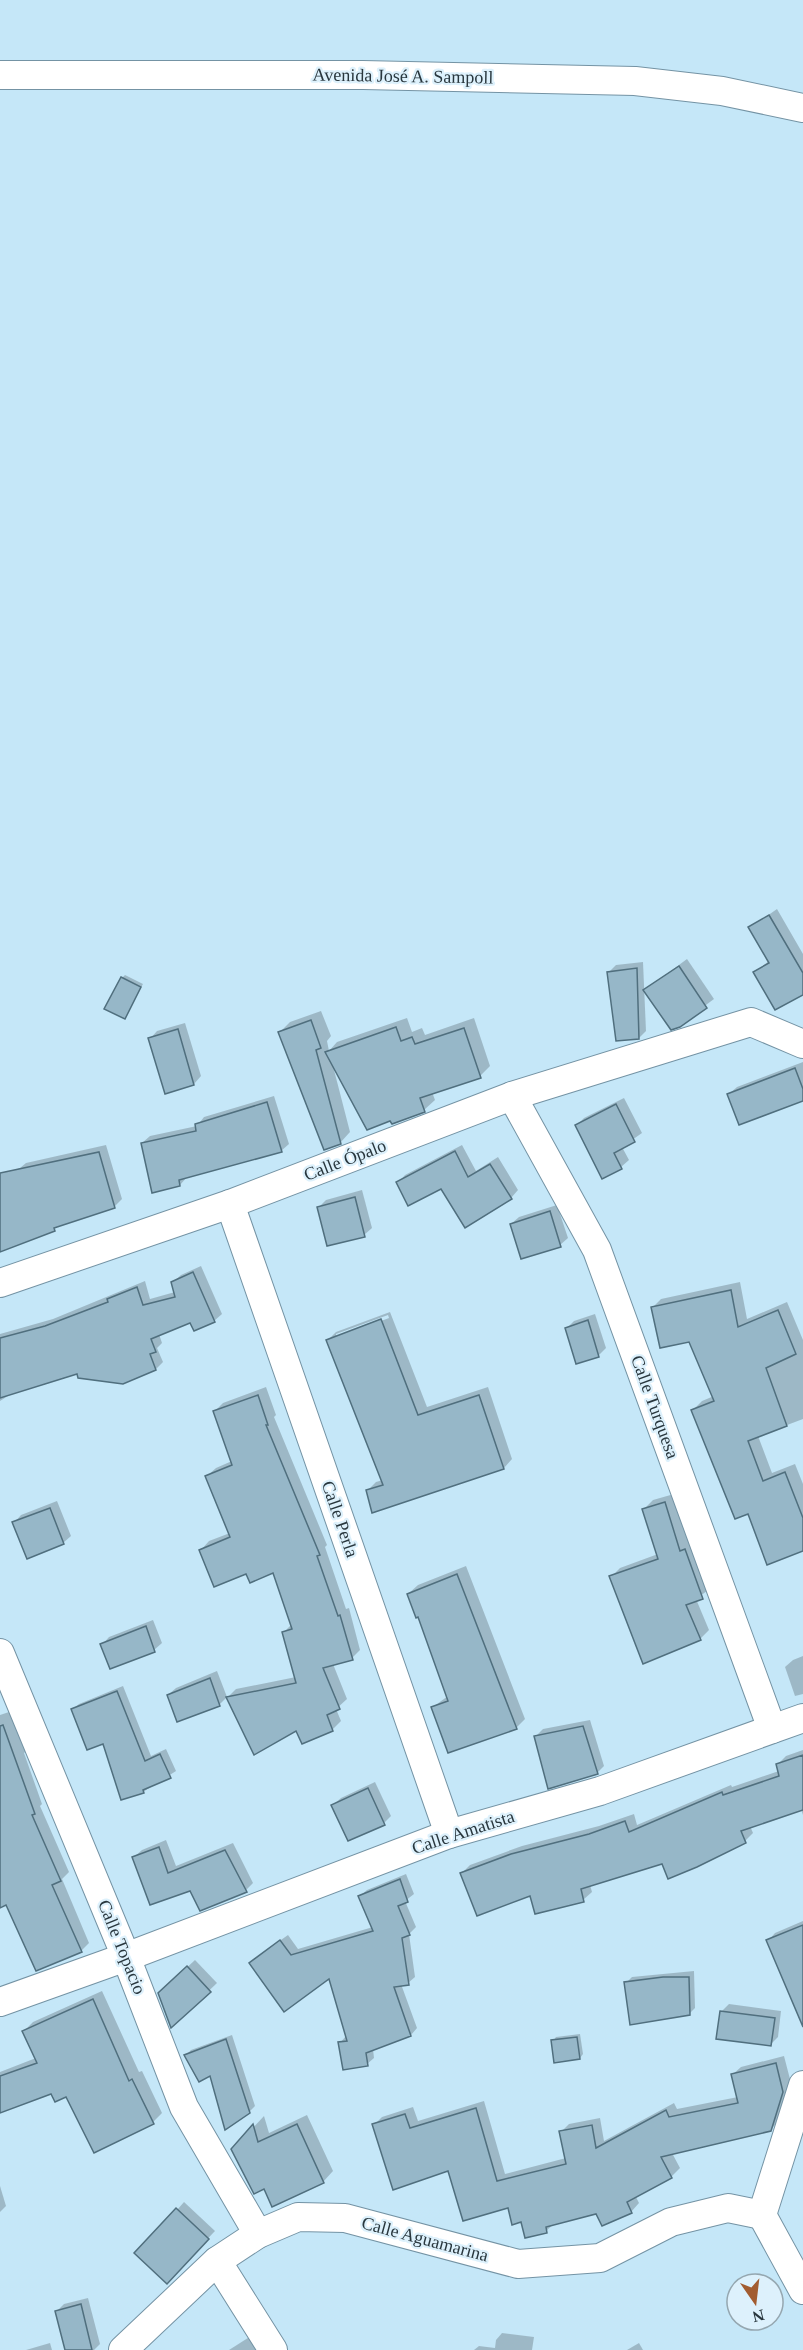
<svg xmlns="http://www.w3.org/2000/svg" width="803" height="2350" viewBox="0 0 803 2350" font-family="'Times New Roman',serif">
<rect width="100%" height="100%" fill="#c5e7f8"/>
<g fill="#0003" fill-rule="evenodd">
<polygon points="777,909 803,954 803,993 755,972 769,961 750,928"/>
<polygon points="687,959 714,999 679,1025 645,990"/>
<polygon points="643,962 646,1031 639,1038 609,972 616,965"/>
<polygon points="125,975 143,984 125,1017 122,978"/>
<polygon points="321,1011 331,1036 327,1041 329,1051 337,1042 407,1018 412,1032 422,1028 425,1035 474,1018 490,1066 480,1076 432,1092 435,1100 424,1110 333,1066 350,1132 340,1143 280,1032 290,1022"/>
<polygon points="185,1023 201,1076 194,1084 150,1039 157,1031"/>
<polygon points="803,1062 803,1100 729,1094 737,1087"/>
<polygon points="274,1096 289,1144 281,1151 187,1177 180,1185 142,1143 150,1136 197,1126 204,1117"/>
<polygon points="624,1098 642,1133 622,1147 629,1160 621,1167 577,1125 584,1118"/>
<polygon points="106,1145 122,1199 114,1207 58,1225 54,1230 0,1251 0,1176 20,1168 26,1163"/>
<polygon points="462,1145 476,1171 498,1157 518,1190 511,1198 398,1183 405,1175"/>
<polygon points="362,1190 372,1228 364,1235 319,1207 326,1200"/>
<polygon points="557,1205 568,1238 560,1245 511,1224 519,1217"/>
<polygon points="201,1266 222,1314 214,1321 191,1321 159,1334 162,1343 157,1348 163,1362 156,1369 77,1372 14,1392 0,1401 0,1334 53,1319 145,1281 150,1299 175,1292 173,1282 181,1275"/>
<polygon points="740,1282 747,1319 787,1302 803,1340 803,1419 758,1436 772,1473 795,1464 803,1484 803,1550 749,1512 693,1410 702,1401 714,1396 690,1340 652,1308 661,1299"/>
<path d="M 390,1312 L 427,1407 L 488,1387 L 512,1459 L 504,1468 L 367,1491 L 376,1482 L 383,1480 L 328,1340 L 336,1332 ZM 388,1315 L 389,1318 L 336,1338 L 336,1334 Z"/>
<polygon points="595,1314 606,1348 599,1355 577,1362 567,1328 574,1321"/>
<polygon points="266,1387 276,1415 274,1417 327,1545 325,1547 346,1609 349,1608 360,1650 352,1658 333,1664 347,1699 336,1709 341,1721 333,1729 303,1742 297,1729 228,1697 236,1689 296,1677 284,1632 292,1624 274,1571 247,1572 201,1550 209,1541 230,1533 207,1476 216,1468 232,1461 215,1411 223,1403"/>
<polygon points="674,1494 689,1543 694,1541 711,1588 696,1599 709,1630 700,1639 611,1577 620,1568 658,1554 644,1509 653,1500"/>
<polygon points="57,1501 71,1536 63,1543 14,1523 21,1515"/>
<polygon points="466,1566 525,1719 516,1728 433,1707 448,1696 419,1615 408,1594 418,1585"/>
<polygon points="153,1620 162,1643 154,1650 111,1667 102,1645 109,1637"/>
<polygon points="803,1656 803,1694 795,1696 785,1667 793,1660"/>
<polygon points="217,1671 227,1697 220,1704 178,1720 168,1695 176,1688"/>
<polygon points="123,1686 151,1756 166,1749 176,1771 143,1792 104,1742 73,1709 79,1704"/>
<polygon points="12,1711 27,1750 24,1753 42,1804 40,1806 69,1872 62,1879 89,1943 81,1951 7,1903 0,1906 0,1715"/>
<polygon points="590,1720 604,1766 597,1773 536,1736 543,1729"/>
<polygon points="803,1750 803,1815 801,1809 750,1826 753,1833 745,1841 663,1862 590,1885 592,1892 583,1900 531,1894 462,1873 470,1865 522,1846 599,1826 634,1814 637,1825 731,1785 732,1787 779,1771 777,1765 786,1756"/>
<polygon points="375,1782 391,1816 384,1823 333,1805 341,1798"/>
<polygon points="166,1840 176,1866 233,1843 253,1883 246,1890 191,1889 134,1857 142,1850"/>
<polygon points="406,1874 414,1894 405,1901 416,1927 409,1934 415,1977 408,1983 401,1984 417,2028 411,2035 373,2049 374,2058 367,2064 340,2043 346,2036 330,1976 257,1957 288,1935 298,1949 373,1927 360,1896 367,1890"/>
<polygon points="803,1921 803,1985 768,1941 775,1933"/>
<polygon points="195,1960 217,1983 172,2026 167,1986"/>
<polygon points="694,1971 695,2008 689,2014 626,1983 632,1977"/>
<polygon points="102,1991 139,2072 142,2071 162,2113 153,2122 52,2092 0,2111 0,2072 36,2058 24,2031 33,2022"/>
<polygon points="729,2004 781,2011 778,2037 770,2045 722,2011"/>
<polygon points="580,2034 583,2054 580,2058 553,2041 556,2037"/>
<polygon points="232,2035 255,2106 249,2112 211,2074 186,2055 191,2050"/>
<polygon points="784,2056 791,2083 779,2121 771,2129 672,2153 680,2168 672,2176 635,2195 639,2203 631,2212 597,2212 555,2223 546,2231 523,2221 509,2206 374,2125 382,2117 413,2107 418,2121 484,2101 505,2174 566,2158 561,2132 569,2124 600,2118 604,2141 674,2103 677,2109 738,2097 732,2075 741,2067"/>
<polygon points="307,2115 333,2171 323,2182 265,2187 233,2149 264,2116 269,2133"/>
<polygon points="0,2186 6,2206 0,2212"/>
<polygon points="184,2202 215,2231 174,2274 177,2210"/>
<polygon points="88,2298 100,2344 94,2350 67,2350 57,2311 64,2304"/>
<polygon points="502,2333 534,2337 532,2350 474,2350 479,2346 495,2348 496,2340"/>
<polygon points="251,2336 259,2350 229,2350"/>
<polygon points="50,2343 52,2350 26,2350"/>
<polygon points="639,2343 643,2350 627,2350"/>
</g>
<g fill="#96b7c8" stroke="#506f7e" stroke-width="1.5">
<polygon points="769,915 803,973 803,995 775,1010 753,972 769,963 748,927"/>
<polygon points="679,966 707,1008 680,1027 671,1030 643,990"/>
<polygon points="637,968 639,1039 616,1041 607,972"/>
<polygon points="121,977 141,987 125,1019 104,1009"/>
<polygon points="311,1020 321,1048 316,1050 341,1144 324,1150 278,1032"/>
<polygon points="396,1027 401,1041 412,1037 415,1044 464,1028 481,1078 420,1098 425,1112 392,1124 390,1121 367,1130 325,1052"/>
<polygon points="178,1029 194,1085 165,1094 148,1038"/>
<polygon points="795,1068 803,1089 803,1101 739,1125 727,1094"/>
<polygon points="267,1102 282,1152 179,1180 180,1186 152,1193 141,1143 196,1131 195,1124"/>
<polygon points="616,1104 635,1142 614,1153 622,1169 602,1179 575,1125"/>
<polygon points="455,1151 468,1177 490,1164 512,1199 465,1228 441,1189 408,1206 396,1182"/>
<polygon points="99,1152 115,1208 54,1228 55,1231 0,1252 0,1173"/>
<polygon points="355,1197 365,1237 327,1246 317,1207"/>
<polygon points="550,1211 561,1247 521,1259 510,1224"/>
<polygon points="193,1272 215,1322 194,1331 190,1323 151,1339 156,1352 150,1354 156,1370 123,1384 78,1378 77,1374 0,1398 0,1338 45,1326 108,1302 107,1299 137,1287 143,1305 175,1297 171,1282"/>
<polygon points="731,1290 738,1327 778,1310 796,1354 766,1368 787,1426 748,1441 763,1481 785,1472 803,1518 803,1551 767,1565 748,1514 735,1519 691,1410 714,1401 689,1342 660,1348 651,1307"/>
<polygon points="381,1319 418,1415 479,1395 504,1469 372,1513 366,1490 383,1485 326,1340"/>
<polygon points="588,1320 599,1357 576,1364 565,1328"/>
<polygon points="258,1395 268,1425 266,1425 320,1555 317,1556 338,1616 340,1615 353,1660 323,1668 340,1709 327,1715 333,1731 302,1744 296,1731 254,1755 226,1697 296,1683 282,1632 292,1629 273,1573 250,1583 246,1574 214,1587 199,1550 230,1537 205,1476 232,1465 213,1411"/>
<polygon points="665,1502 680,1551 685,1549 703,1599 686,1605 701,1640 643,1664 609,1576 658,1559 642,1509"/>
<polygon points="50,1508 64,1544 27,1559 12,1522"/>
<polygon points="457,1574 517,1729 448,1753 431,1707 448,1701 418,1617 416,1618 407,1594"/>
<polygon points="146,1626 155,1652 110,1669 100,1644"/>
<polygon points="210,1678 220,1706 177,1722 167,1695"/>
<polygon points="117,1691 145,1761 160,1754 171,1778 143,1790 144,1793 121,1800 103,1744 87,1750 71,1709"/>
<polygon points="3,1725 35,1814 32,1815 61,1881 52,1885 82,1952 36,1971 6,1905 0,1908 0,1726"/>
<polygon points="583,1726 598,1774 548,1789 534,1736"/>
<polygon points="803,1755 803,1810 741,1831 746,1843 697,1867 668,1879 662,1864 581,1889 584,1902 535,1914 530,1896 477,1916 460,1873 511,1854 589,1834 625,1821 629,1832 722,1792 723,1795 779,1776 776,1764"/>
<polygon points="368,1788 385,1825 348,1841 331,1805"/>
<polygon points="159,1847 168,1873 225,1850 247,1892 200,1911 190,1891 150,1905 132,1857"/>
<polygon points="400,1879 408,1902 398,1906 410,1935 402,1938 409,1985 394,1987 411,2036 366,2053 368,2066 343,2070 338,2042 347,2041 329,1979 284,2012 249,1963 280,1940 291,1955 373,1931 358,1896"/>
<polygon points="803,1925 803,2027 766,1940"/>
<polygon points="187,1966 211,1992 171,2028 158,1993"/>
<polygon points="663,1977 689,1977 690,2015 630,2025 624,1982"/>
<polygon points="93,1999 129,2081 132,2079 154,2124 94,2153 66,2097 55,2102 51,2094 0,2113 0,2076 37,2063 22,2031"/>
<polygon points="720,2011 775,2018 771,2046 716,2039"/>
<polygon points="577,2037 580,2059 554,2063 551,2040"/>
<polygon points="226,2039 250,2113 225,2130 210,2076 199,2082 184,2055"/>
<polygon points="776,2063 783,2092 771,2131 661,2157 672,2178 627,2202 632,2213 602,2226 596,2214 546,2227 547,2233 525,2238 521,2222 512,2225 508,2208 463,2221 448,2171 393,2190 372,2124 405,2114 410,2128 476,2108 497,2181 566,2164 559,2131 592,2125 596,2148 666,2110 669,2117 738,2103 731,2074"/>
<polygon points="253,2124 258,2142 297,2124 324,2183 272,2207 264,2189 254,2194 231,2149"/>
<polygon points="176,2208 209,2239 167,2284 134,2253"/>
<polygon points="81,2304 92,2350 65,2350 55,2311"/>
</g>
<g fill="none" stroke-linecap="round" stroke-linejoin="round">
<defs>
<g id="minor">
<polyline points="0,75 363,75 635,81 722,91 803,108"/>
<polyline points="512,1096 597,1250 772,1729"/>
<polyline points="230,1204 449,1834"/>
<polyline points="0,1283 230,1204 512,1096 751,1022 803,1044"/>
<polyline points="0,1653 126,1957 184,2107 258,2234"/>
<polyline points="0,2002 126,1957 449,1834 600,1791 803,1718"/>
<polyline points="762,2215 803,2085"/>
<polyline points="762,2215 803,2290"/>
<polyline points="217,2261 273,2350"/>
<polyline points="123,2350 217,2261 258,2234 298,2217 345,2218 518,2264 600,2258 671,2222 728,2208 762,2215"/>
</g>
</defs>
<use href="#minor" stroke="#7493a4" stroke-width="30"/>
<use href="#minor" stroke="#fff" stroke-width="28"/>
</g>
<g text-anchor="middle" stroke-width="4.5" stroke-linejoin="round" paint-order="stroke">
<g font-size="18" fill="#29373e" stroke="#ddf1fc">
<text transform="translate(403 76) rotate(1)" y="6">Avenida José A. Sampoll</text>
<text transform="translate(345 1160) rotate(-21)" y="6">Calle Ópalo</text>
<text transform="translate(655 1407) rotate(70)" y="6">Calle Turquesa</text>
<text transform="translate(340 1519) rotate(71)" y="6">Calle Perla</text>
<text transform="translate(463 1832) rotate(-18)" y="6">Calle Amatista</text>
<text transform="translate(122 1947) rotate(68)" y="6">Calle Topacio</text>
<text transform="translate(425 2239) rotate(15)" y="6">Calle Aguamarina</text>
</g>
</g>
<g transform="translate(755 2302) rotate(166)"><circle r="28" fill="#ddf1fc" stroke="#95a7b0" stroke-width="1.5"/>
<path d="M0-4.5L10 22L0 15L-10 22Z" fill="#a25c30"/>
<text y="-9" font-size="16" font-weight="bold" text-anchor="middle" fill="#29373e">N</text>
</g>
</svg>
